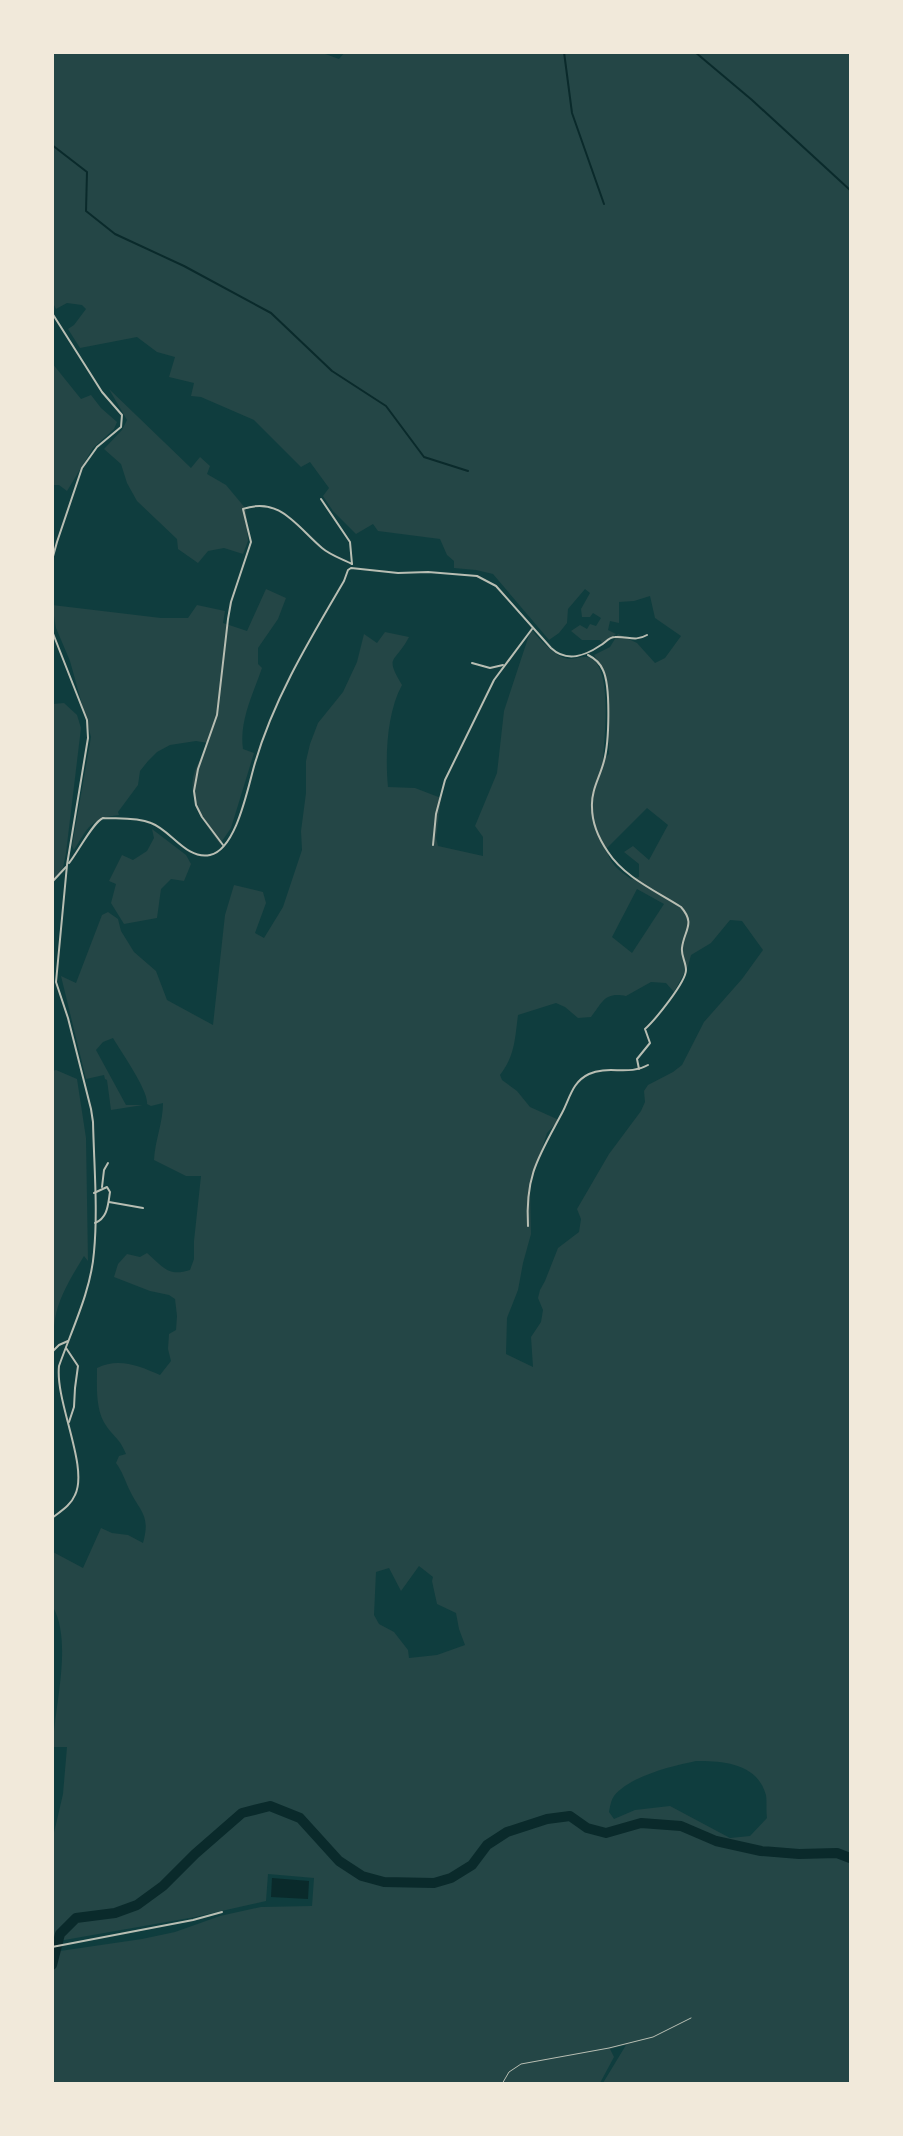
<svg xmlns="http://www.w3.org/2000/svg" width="903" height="2136" viewBox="0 0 903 2136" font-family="'Roboto Condensed',sans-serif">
<rect width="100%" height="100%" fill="#0f3d3e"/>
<g fill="#244646" fill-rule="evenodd">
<path d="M 320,52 L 339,59 L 345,52 L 850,53 L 850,2083 L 603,2083 L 626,2045 L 610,2049 L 614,2057 L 600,2083 L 53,2083 L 53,1952 L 142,1939 L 175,1932 L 220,1916 L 261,1907 L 312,1906 L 314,1878 L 268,1874 L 266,1901 L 195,1917 L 53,1942 L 53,1837 L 63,1794 L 67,1747 L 53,1747 C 54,1707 73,1643 53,1607 L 53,1552 L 83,1568 L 101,1528 L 112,1533 L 128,1535 L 143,1543 C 151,1515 140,1512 129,1489 C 125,1480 122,1471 116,1463 L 119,1456 L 126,1454 C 120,1439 115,1438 107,1427 C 95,1411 97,1387 97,1368 C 118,1357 140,1366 160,1375 L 171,1361 L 168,1349 L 169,1334 L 176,1330 L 177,1316 L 175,1299 L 169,1295 L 150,1291 L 114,1277 L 118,1264 L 127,1254 L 140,1257 L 147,1253 C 163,1267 168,1277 190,1270 L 194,1259 L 194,1241 L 201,1176 L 186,1176 L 154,1160 C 155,1140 163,1123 163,1103 L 151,1106 L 147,1104 C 149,1091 121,1052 113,1038 L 103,1042 L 96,1050 L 126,1105 L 143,1105 L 111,1110 L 107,1080 L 105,1079 L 104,1075 L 86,1079 L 61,976 L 76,983 L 102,915 L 108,912 L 118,919 L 121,931 L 134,952 L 156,971 L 167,1000 L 213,1025 L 225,915 L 234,885 L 263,892 L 266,903 L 255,933 L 264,938 L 283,907 L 302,850 L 301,831 L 306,793 L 306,761 L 310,744 L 318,723 L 343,692 L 357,662 L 364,634 L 377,643 L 385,632 L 409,637 C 395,664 384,655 402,685 C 387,712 385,756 388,787 L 415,788 L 441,798 L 436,838 L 438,846 L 483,856 L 483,837 L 475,826 L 497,773 L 504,711 L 531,629 C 538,638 556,658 569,659 C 576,659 584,655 591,658 C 613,671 604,739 603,760 L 609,754 L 606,674 L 594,655 L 610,647 L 618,634 L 637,643 L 655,663 L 665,658 L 681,636 L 655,618 L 650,596 L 634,601 L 619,602 L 619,623 L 610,621 L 608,630 L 616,634 L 603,644 L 600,640 L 582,640 L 571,631 L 580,625 L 587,629 L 590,624 L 596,626 L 601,618 L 593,613 L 590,617 L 582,617 L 581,609 L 590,593 L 585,589 L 568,609 L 567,623 L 559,633 L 549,640 L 493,574 L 476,570 L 454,568 L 454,561 L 447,555 L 440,539 L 378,531 L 373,524 L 356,534 L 333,511 L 323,496 L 329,488 L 310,462 L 301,467 L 254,420 L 201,397 L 191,396 L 194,383 L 169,377 L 175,357 L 157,352 L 137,337 L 80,348 L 68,329 L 74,325 L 86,309 L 82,305 L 67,303 L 56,309 L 53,303 L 53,53 ZM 647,808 L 668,825 L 649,860 L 633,846 L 624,852 L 639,864 L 639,877 L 631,879 C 620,871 608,863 607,848 ZM 637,889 L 664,904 L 632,953 L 612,937 ZM 730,920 L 742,921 L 763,950 L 742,979 L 704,1022 L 682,1065 L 673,1072 L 648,1085 L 644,1091 L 645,1102 L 641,1111 L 609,1154 L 577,1209 L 581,1219 L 579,1232 L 558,1248 L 545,1281 L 540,1290 L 538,1298 L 543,1310 L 541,1322 L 531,1337 L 533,1367 L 506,1354 L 507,1318 L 518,1290 L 523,1263 L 531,1234 L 530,1186 L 547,1133 L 559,1120 L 530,1107 L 517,1091 L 502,1080 L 500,1075 C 515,1056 515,1038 518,1015 L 556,1003 L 565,1007 L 578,1018 L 591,1017 C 603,1002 604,992 626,996 L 651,982 L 666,983 L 674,992 L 688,966 L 691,955 L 711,943 ZM 419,1566 L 433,1577 L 432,1581 L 437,1604 L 456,1613 L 459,1629 L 465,1645 L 437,1655 L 409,1658 L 408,1650 L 394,1632 L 379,1624 L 374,1615 L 376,1572 L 389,1568 L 401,1591 ZM 696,1761 C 723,1761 757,1763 766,1795 C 767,1802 766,1811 767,1818 L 750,1836 L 730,1838 L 670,1806 L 635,1810 L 614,1819 L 609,1812 C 610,1807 611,1800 614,1796 C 630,1776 672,1766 696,1761 Z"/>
<polygon points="52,363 81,399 91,395 101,408 117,422 114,429 93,448 67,491 59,485 53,485"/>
<polygon points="109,389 191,468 200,457 210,466 207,474 226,485 246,509 248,541 243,554 224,548 208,551 198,563 178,549 177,539 137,501 127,483 121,464 104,449 122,430 127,420"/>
<path d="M 266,589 L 286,598 L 278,619 L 258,648 L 258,664 L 262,668 C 253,694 239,721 243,749 L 254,753 L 231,828 L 220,844 C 205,824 187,800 194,774 C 197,764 204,753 208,743 L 196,741 L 170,745 L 157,752 L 148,761 L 140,771 L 138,785 L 118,812 L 119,815 C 90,818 88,828 74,850 L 72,846 L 91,737 L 70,661 L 56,628 L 52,605 L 161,618 L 188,618 L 197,605 L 225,611 L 223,623 L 247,631 Z"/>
<polygon points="64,703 77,715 81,728 66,853 63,868 53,881 53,704"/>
<polygon points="152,829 186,855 191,864 184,881 171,879 161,889 157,918 124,924 111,903 116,884 109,881 122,855 133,860 147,851 154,838"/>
<path d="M 56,1070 L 77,1079 L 86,1138 L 88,1261 L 84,1256 C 72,1276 59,1296 55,1319 C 53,1330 53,1342 53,1353 L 52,1071 Z"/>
</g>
<polygon fill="#0a2a2b" points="272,1878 309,1881 308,1899 271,1897"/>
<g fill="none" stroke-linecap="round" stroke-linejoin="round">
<g stroke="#0a2a2b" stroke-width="2">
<polyline points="564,52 572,113 604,204"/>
<polyline points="695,52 752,100 850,190"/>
<polyline points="52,145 87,172 86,211 115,234 184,266 271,313 332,371 386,406 424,457 468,471"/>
</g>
<polyline stroke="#0a2a2b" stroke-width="10" points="52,1965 60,1934 76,1918 115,1913 137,1905 163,1886 195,1854 242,1813 270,1806 300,1818 339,1861 362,1876 384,1882 434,1883 451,1878 472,1865 487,1845 507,1832 547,1819 570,1816 587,1828 606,1833 641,1823 681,1826 716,1841 761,1851 799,1854 837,1853 850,1858"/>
<polyline stroke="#b8beb3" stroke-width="1" points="502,2084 509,2072 521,2064 609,2048 653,2037 691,2018"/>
<g stroke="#b8beb3" stroke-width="2">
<polyline points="52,313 102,392 122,415 121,427 97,447 82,468 57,542 52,560"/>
<polyline points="321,499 350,542 352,564"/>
<path d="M 52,631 L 87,720 L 88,738 L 67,865 L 56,982 L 68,1018 L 91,1109 L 93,1122 C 94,1165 98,1210 94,1252 C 91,1291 72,1329 59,1366 C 55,1402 89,1467 75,1495 C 71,1505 61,1511 52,1518"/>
<path d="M 588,655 C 594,658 600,663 603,670 C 611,687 609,743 604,761 C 600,777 591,790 592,807 C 592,823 599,839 608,852 C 624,877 656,891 681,907 C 696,924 684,930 682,948 C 681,956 686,962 686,970 C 686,982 655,1020 645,1029 L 650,1043 L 637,1059 L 639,1069"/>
<polyline points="472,663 490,668 503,665"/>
<path d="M 223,845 L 202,817 L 196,805 L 194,791 L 198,769 L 217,715 L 228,619 L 231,602 L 251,542 L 243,509 C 280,496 297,527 322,548 C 330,555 342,559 352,564"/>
<polyline points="433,845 436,814 445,780 494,680 532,629"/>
<path d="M 69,863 C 78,852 93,822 103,818 C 118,819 136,817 151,823 C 171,830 186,860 210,855 C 237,849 248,786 255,763 C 274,698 310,639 344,581 L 348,570 L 351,568 L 398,573 L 428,572 L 477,576 L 496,586 L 551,648 C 567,663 585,656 601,645 C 606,642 609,637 615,637 C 628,636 635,642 647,635"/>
<polyline points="52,882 66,867"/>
<polyline points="102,1187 104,1170 108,1163"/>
<path d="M 94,1193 L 107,1187 L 110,1192 C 108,1204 108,1218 95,1223"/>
<polyline points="109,1202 143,1208"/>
<path d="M 528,1226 C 525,1175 539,1156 562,1113 C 570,1098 572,1082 589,1074 C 608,1065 629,1076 648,1065"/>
<polyline points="66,1348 78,1366 75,1388 74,1407 69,1422"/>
<polyline points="52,1352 59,1345 68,1341"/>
<polyline points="52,1645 52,1675"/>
<polyline points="52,1947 193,1920 222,1912"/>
</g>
</g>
<rect width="903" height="2136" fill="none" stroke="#f1e9da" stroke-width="108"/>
</svg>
